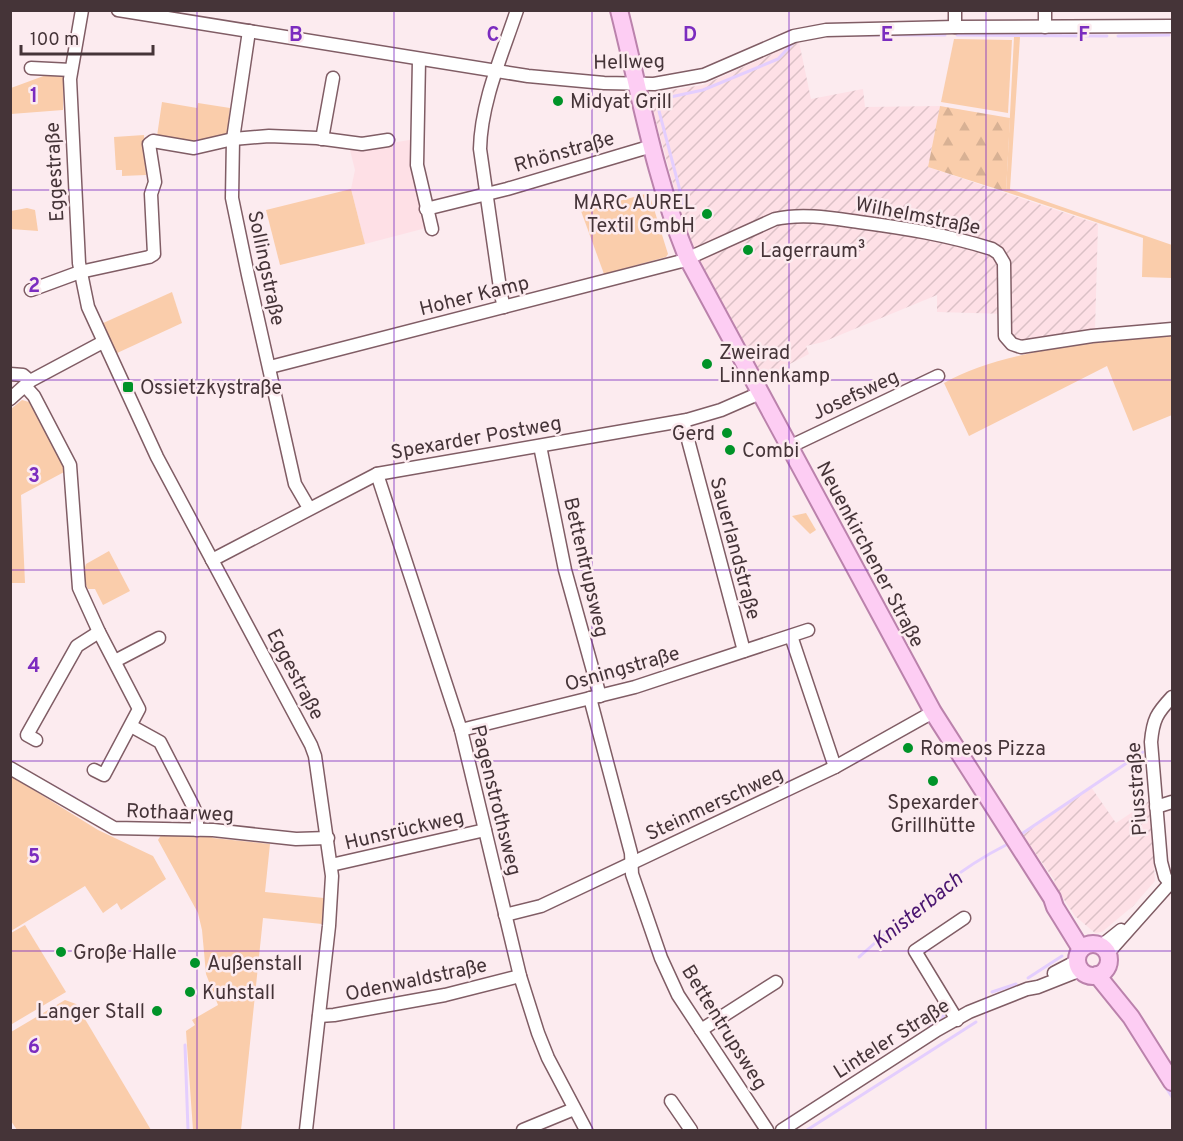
<svg xmlns="http://www.w3.org/2000/svg" width="1183" height="1141" viewBox="0 0 1183 1141" font-family="Overpass,sans-serif">
<defs>
<pattern id="industrial-furrows" width="10" height="10" patternUnits="userSpaceOnUse" patternTransform="scale(1.5)"><rect width="10" height="10" fill="#fee0e6"/><path d="M-1 1l2-2M0 10L10 0M9 11l2-2" fill="none" stroke="#dbc1c6"/></pattern>
<pattern id="forest-firs" width="22" height="20" patternUnits="userSpaceOnUse" patternTransform="scale(1.5)"><rect width="22" height="20" fill="#facdab"/><path d="M5 1l3.5 6h-7zM16 11l3.5 6h-7z" fill="#d8b194"/></pattern>
</defs>
<rect width="100%" height="100%" fill="#fcebef"/>
<polygon fill="#fee0e6" points="415,139 411,167 426,228 365,244 351,189 355,170 350,150"/>
<g fill="url(#industrial-furrows)">
<polygon points="799,42 811,99 863,89 865,107 940,106 928,167 1098,224 1095,330 1021,341 1011,336 1008,329 1008,314 937,312 937,295 823,342 806,346 809,354 761,379 704,272 686,231 651,103 653,96 658,92 703,85"/>
<polygon points="1091,787 1116,823 1149,801 1155,881 1133,906 1102,932 1095,933 1075,916 1053,883 1055,881 1023,835"/>
</g>
<g fill="#facdab">
<polygon points="1014,37 1020,37 1010,189 1172,245 1172,323 1172,278 1142,277 1143,238 1006,192"/>
<polygon points="954,39 1012,40 1008,113 941,102"/>
<polygon points="49,74 60,74 64,78 63,110 11,114 11,88"/>
<polygon points="162,102 197,108 198,103 230,108 227,136 199,143 157,136"/>
<polygon points="144,135 146,175 122,176 122,170 116,170 114,137"/>
<polygon points="351,189 365,244 280,265 266,210"/>
<polygon points="649,193 668,254 666,257 604,274 581,211"/>
<polygon points="27,208 35,210 38,231 11,229 11,211"/>
<polygon points="172,292 182,323 115,354 101,324"/>
<path d="M 1172,336 L 1172,415 L 1133,431 L 1107,366 L 969,436 L 944,383 C 1003,349 1104,341 1172,336 Z"/>
<polygon points="22,400 29,402 66,471 21,495 25,583 11,583 11,409"/>
<polygon points="806,513 816,530 810,534 792,516"/>
<path d="M 109,551 L 130,591 L 103,605 L 95,589 L 88,589 C 84,582 83,572 86,564 Z"/>
<polygon points="11,776 98,830 153,856 166,879 121,910 117,903 103,913 85,886 11,931"/>
<polygon points="161,835 210,835 213,838 270,844 265,892 324,898 322,924 263,918 241,1130 193,1130 186,1031 195,1025 192,1020 218,1005 206,974 202,930 198,913 158,840"/>
<polygon points="25,925 66,992 12,1024 10,1023 11,933"/>
<polygon points="65,1000 76,1004 151,1130 17,1130 11,1121 11,1032"/>
</g>
<polygon fill="url(#forest-firs)" points="940,106 1010,118 1006,192 928,167"/>
<polygon fill="#e4cefe" points="942,1012 945,1014 945,1017 930,1027 925,1025 925,1023"/>
<g fill="none" stroke-linecap="round" stroke-linejoin="round">
<g stroke="#e4cefe" stroke-width="3">
<polyline points="857,35 945,35"/>
<polyline points="957,35 1107,36"/>
<polyline points="1118,36 1169,35"/>
<polyline points="684,206 659,111 661,99 703,90 778,59 793,43"/>
<polyline points="42,780 75,798"/>
<polyline points="82,802 109,818"/>
<polyline points="1020,835 1143,752"/>
<path d="M 859,957 C 906,916 950,873 1006,845"/>
<polyline points="1028,978 1062,956"/>
<polyline points="992,992 1016,984"/>
<polyline points="1120,1015 1144,1052"/>
<polyline points="185,1045 188,1130"/>
<polyline points="1165,1086 1172,1097"/>
<polyline points="807,1130 976,1022"/>
</g>
<defs>
<g id="minor">
<polyline points="82,10 70,79 79,263 88,307 157,457 311,745 315,756 332,876 329,926 306,1130"/>
<polyline points="118,10 528,76 604,83 654,84 704,75 794,36 826,30 955,27 1172,26"/>
<polyline points="955,10 955,27"/>
<polyline points="1045,27 1045,10"/>
<polyline points="249,31 233,139 232,198 248,275 295,484 309,508"/>
<polyline points="419,60 417,165 432,229"/>
<polyline points="31,68 71,70"/>
<polyline points="322,139 333,78"/>
<polyline points="426,209 507,189 652,146"/>
<polyline points="31,290 80,272 149,257 154,254 151,194 155,182 149,144 153,141 194,148 233,139 269,136 317,138 362,144 388,140"/>
<path d="M 504,307 L 501,295 L 480,149 C 481,102 502,55 517,10"/>
<path d="M 270,367 L 682,261 L 775,219 C 803,213 831,218 859,222 C 904,228 948,235 992,249 L 998,253 L 1004,263 L 1005,336 L 1012,344 L 1021,347 L 1092,336 L 1172,329"/>
<polyline points="10,374 23,375 30,381"/>
<polyline points="25,386 34,396 70,465 79,588 99,632 139,709 104,775 94,770"/>
<polyline points="10,399 30,381 103,342"/>
<polyline points="683,421 744,651"/>
<polyline points="540,446 565,570 600,696"/>
<polyline points="789,447 938,376"/>
<polyline points="377,474 461,730 520,976 538,1033 548,1058 586,1130"/>
<polyline points="212,560 377,474 687,420 721,410 760,393"/>
<polyline points="791,636 835,767"/>
<polyline points="115,661 159,638"/>
<polyline points="590,698 631,853 632,874 661,958 678,995 767,1130"/>
<polyline points="131,726 160,742 193,806 197,815 197,830"/>
<polyline points="461,730 635,687 808,630"/>
<polyline points="36,740 27,735 77,646 99,632"/>
<polyline points="10,768 114,828 213,830 296,839 328,838"/>
<polyline points="1156,807 1172,802"/>
<polyline points="331,865 485,830"/>
<path d="M 1170,883 L 1165,877 L 1161,862 L 1151,742 C 1153,719 1157,713 1172,697"/>
<polyline points="505,915 541,906 835,767 933,712"/>
<polyline points="1101,946 1121,930"/>
<polyline points="1107,954 1172,881"/>
<polyline points="1054,973 1077,961"/>
<polyline points="319,1016 334,1015 445,995 520,976"/>
<polyline points="957,1020 915,951 964,918"/>
<polyline points="701,1030 776,982"/>
<polyline points="671,1101 691,1130"/>
<polyline points="523,1130 574,1109"/>
<polyline points="782,1130 937,1030 969,1012 1027,989 1038,987 1081,970"/>
</g>
<g id="major">
<path d="M 619,10 C 640,93 655,180 688,259 L 933,712 L 1052,898 L 1055,907 L 1081,949"/>
<circle cx="1093" cy="960" r="16"/>
<polyline points="1097,975 1131,1017 1172,1082"/>
</g>
</defs>
<use href="#minor" stroke="#805d65" stroke-width="15"/>
<use href="#major" stroke="#bb82ac" stroke-width="20"/>
<use href="#minor" stroke="#fff" stroke-width="12"/>
<use href="#major" stroke="#fdcdf3" stroke-width="16"/>
</g>
<path fill="none" stroke="#7b2cbf" stroke-width="1.5" stroke-opacity="0.55" d="M 197,10 L 197,1130M 394,10 L 394,1130M 592,10 L 592,1130M 789,10 L 789,1130M 986,10 L 986,1130M 10,190 L 1172,190M 10,380 L 1172,380M 10,570 L 1172,570M 10,761 L 1172,761M 10,951 L 1172,951"/>
<g fill="#009328" stroke="#fcebef" stroke-width="2">
<circle cx="558" cy="101" r="6"/>
<circle cx="707" cy="214" r="6"/>
<circle cx="748" cy="250" r="6"/>
<circle cx="707" cy="364" r="6"/>
<rect x="122" y="381" width="12" height="12" rx="3"/>
<circle cx="727" cy="433" r="6"/>
<circle cx="730" cy="450" r="6"/>
<circle cx="908" cy="748" r="6"/>
<circle cx="933" cy="781" r="6"/>
<circle cx="61" cy="952" r="6"/>
<circle cx="195" cy="963" r="6"/>
<circle cx="190" cy="992" r="6"/>
<circle cx="157" cy="1011" r="6"/>
</g>
<g text-anchor="middle" stroke-width="5" stroke-linejoin="round" paint-order="stroke">
<g font-size="20" fill="#453438" stroke="#fcebef">
<text transform="translate(629 61) rotate(-1)" y="7">Hellweg</text>
<text transform="translate(564 151) rotate(-16)" y="7">Rhönstraße</text>
<text transform="translate(54 172) rotate(-93)" y="7">Eggestraße</text>
<text transform="translate(918 215) rotate(11)" y="7">Wilhelmstraße</text>
<text transform="translate(267 268) rotate(78)" y="7">Sollingstraße</text>
<text transform="translate(474 295) rotate(-14)" y="7">Hoher Kamp</text>
<text transform="translate(855 394) rotate(-25)" y="7">Josefsweg</text>
<text transform="translate(476 437) rotate(-10)" y="7">Spexarder Postweg</text>
<text transform="translate(736 548) rotate(75)" y="7">Sauerlandstraße</text>
<text transform="translate(871 554) rotate(62)" y="7">Neuenkirchener Straße</text>
<text transform="translate(587 567) rotate(77)" y="7">Bettentrupsweg</text>
<text transform="translate(622 668) rotate(-16)" y="7">Osningstraße</text>
<text transform="translate(296 674) rotate(62)" y="7">Eggestraße</text>
<text transform="translate(1136 789) rotate(-94)" y="7">Piusstraße</text>
<text transform="translate(497 800) rotate(76)" y="7">Pagenstrothsweg</text>
<text transform="translate(714 803) rotate(-25)" y="7">Steinmerschweg</text>
<text transform="translate(180 812) rotate(2)" y="7">Rothaarweg</text>
<text transform="translate(404 829) rotate(-13)" y="7">Hunsrückweg</text>
<text transform="translate(416 979) rotate(-12)" y="7">Odenwaldstraße</text>
<text transform="translate(725 1027) rotate(58)" y="7">Bettentrupsweg</text>
<text transform="translate(891 1038) rotate(-32)" y="7">Linteler Straße</text>
</g>
<g font-size="20" fill="#453438" stroke="#fcebef" text-anchor="start">
<text x="570" y="108">Midyat Grill</text>
<text x="695" y="209" text-anchor="end">MARC AUREL<tspan x="695" dy="23">Textil GmbH</tspan></text>
<text x="760" y="257">Lagerraum³</text>
<text x="719" y="359">Zweirad<tspan x="719" dy="23">Linnenkamp</tspan></text>
<text x="140" y="394">Ossietzkystraße</text>
<text x="715" y="440" text-anchor="end">Gerd</text>
<text x="742" y="457">Combi</text>
<text x="920" y="755">Romeos Pizza</text>
<text x="933" y="809" text-anchor="middle">Spexarder<tspan x="933" dy="23">Grillhütte</tspan></text>
<text x="73" y="959">Große Halle</text>
<text x="207" y="970">Außenstall</text>
<text x="202" y="999">Kuhstall</text>
<text x="145" y="1018" text-anchor="end">Langer Stall</text>
</g>
<g font-size="21" font-style="italic" fill="#491570" stroke="#fcebef">
<text transform="translate(917 910) rotate(-39)" y="7">Knisterbach</text>
</g>
</g>
<g font-size="20" text-anchor="middle" font-weight="bold" fill="#7b2cbf" stroke="#fcebef" stroke-width="5" stroke-linejoin="round" paint-order="stroke">
<text x="296" y="41">B</text>
<text x="493" y="41">C</text>
<text x="690" y="41">D</text>
<text x="887" y="41">E</text>
<text x="1084" y="41">F</text>
<text x="34" y="102">1</text>
<text x="34" y="292">2</text>
<text x="34" y="482">3</text>
<text x="34" y="672">4</text>
<text x="34" y="863">5</text>
<text x="34" y="1053">6</text>
</g>
<rect width="1183" height="1141" fill="none" stroke="#453438" stroke-width="24"/>
<path d="M21 45v9h132v-9" fill="none" stroke="#453438" stroke-width="3"/>
<text x="30" y="45" font-size="18" fill="#453438" stroke="#fcebef" stroke-width="4.5" paint-order="stroke">100 m</text>
</svg>
